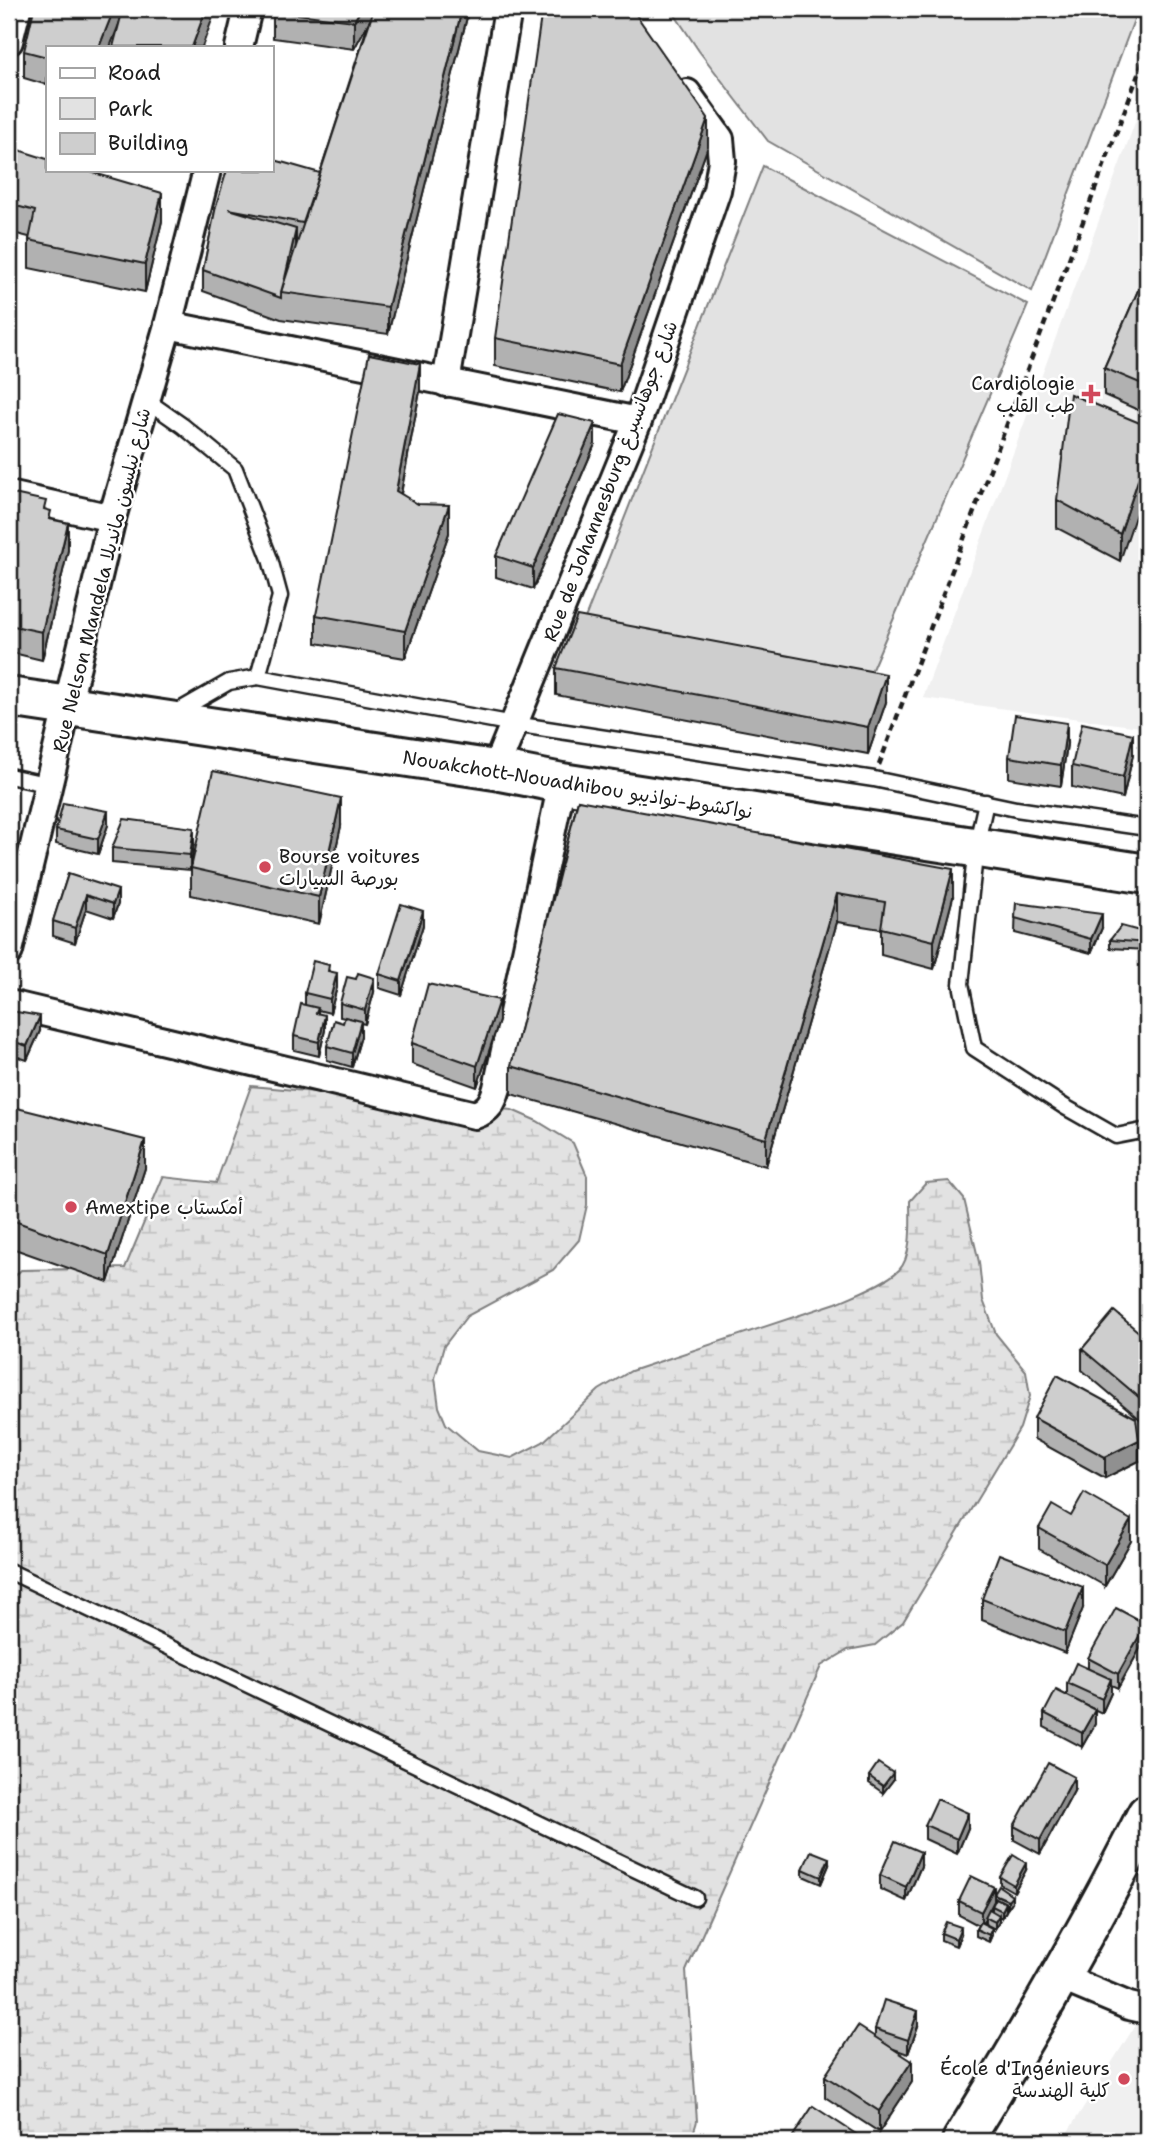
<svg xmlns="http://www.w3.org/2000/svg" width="1156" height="2150" viewBox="0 0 1156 2150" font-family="'Shantell Sans','Playpen Sans Arabic',sans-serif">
<defs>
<pattern id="wetland-marsh" width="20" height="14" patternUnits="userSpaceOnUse" patternTransform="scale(1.75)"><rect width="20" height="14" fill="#e2e2e2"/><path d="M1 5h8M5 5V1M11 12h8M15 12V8" fill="none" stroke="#c1c1c1"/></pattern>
</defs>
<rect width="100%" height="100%" fill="#fff"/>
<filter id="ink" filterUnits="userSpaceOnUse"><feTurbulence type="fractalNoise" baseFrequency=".0143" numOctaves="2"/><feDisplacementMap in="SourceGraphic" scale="14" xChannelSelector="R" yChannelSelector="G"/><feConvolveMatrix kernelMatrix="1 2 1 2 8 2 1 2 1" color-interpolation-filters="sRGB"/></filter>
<g filter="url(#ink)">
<g fill="#f0f0f0">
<polygon points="1147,90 1147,728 923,698"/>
<polygon points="1147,2000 1147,2141 1062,2141 1140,2018"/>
</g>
<g fill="#e2e2e2" stroke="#7f7f7f" stroke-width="2">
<polygon points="671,9 1138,9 1032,291 768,141 699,51"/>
<polygon points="763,166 1028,305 870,674 584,621"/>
</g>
<path fill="url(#wetland-marsh)" stroke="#7f7f7f" stroke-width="2" d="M 251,1086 L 512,1110 L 537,1121 L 573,1143 L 587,1176 L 587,1205 L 579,1240 L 553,1270 L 467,1316 L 444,1346 L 435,1378 L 439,1407 L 446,1424 L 478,1451 L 512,1458 L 543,1442 L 599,1390 L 631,1371 L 836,1303 C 853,1296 886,1283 899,1270 C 913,1256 910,1219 910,1201 L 926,1183 L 949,1181 L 964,1199 L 979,1262 L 983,1300 L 996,1334 L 1026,1371 L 1030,1396 L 1020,1428 L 903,1622 L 875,1645 L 848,1650 L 821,1666 L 686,1971 L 697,2121 L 691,2141 L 9,2141 L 9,1282 L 21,1270 L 125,1268 L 163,1177 L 216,1183 Z"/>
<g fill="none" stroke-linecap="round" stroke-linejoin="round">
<defs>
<g id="lane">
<polyline points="146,400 183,426 235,469 270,559 280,596 258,677"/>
<polyline points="173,714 229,682 258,677 514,724 874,779 1016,809 1147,828"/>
<polyline points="9,776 50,785"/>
<polyline points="986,802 976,847 961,984 974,1048 1065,1107 1116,1136 1147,1130"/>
<polyline points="9,1571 695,1898"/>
</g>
<g id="street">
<polyline points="9,41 17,9"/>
<polyline points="239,47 248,9"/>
<polyline points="168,325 638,421"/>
<polyline points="446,383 508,9"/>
<polyline points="9,495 112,518"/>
<polyline points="495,770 638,421 717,190 722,161 720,139 687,93"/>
<polyline points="9,951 112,518 168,325 207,170"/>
<path d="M 9,1004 L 475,1115 C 489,1110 493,1102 497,1088 L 562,783"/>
<polyline points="1060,1977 1129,2006 1147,2010"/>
</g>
<path id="secondary" d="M 962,2141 C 1028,2034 1091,1926 1147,1814"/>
<polyline id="highway" points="9,697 495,770 562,783 1147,874"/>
</defs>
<use href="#lane" stroke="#1c1c1c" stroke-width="19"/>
<use href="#street" stroke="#1c1c1c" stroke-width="32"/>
<use href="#secondary" stroke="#1c1c1c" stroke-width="44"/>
<use href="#highway" stroke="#1c1c1c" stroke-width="44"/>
<polyline stroke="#1c1c1c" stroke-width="4.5" stroke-dasharray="7 5" stroke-linecap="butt" points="879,765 1147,51"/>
<use href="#lane" stroke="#fff" stroke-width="14"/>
<use href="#street" stroke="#fff" stroke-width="26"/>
<use href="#secondary" stroke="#fff" stroke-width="38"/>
<use href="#highway" stroke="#fff" stroke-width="38"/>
</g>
<g fill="#b1b1b1" stroke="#1c1c1c" stroke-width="2">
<polygon points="273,9 469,9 388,334 281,319 203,291 203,270 216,206 320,173 370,18 354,49 273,38"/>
<polygon points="118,26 47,47 47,85 24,78 24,51"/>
<polygon points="708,146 620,392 495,366 495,338"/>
<polygon points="9,147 162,221 145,292 29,268 29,237 9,232"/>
<polygon points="1147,270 1147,414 1104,395 1104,368"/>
<polygon points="420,391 401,494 449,533 405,658 316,643 316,615"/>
<polygon points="1147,426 1120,561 1057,528 1057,500"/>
<polygon points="595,444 533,589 496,577 496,556"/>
<polygon points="9,493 46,510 68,550 42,660 9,652"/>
<polygon points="1147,540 1147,568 1142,566 1142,552"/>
<polygon points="556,668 886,702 868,754 556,695"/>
<polygon points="1067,744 1061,786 1009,778 1009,757"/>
<polygon points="1147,744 1147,801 1142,800 1142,779"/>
<polygon points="1133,755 1123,798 1072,787 1072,766"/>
<polygon points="578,800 953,897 934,969 881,955 881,929 837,922 766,1166 511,1094 511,1066"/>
<polygon points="108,825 98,854 56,844 56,830"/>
<polygon points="341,826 319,924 191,895 191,868"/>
<polygon points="194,843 190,870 112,863 112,848"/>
<polygon points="68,874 118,904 113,918 86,909 75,943 53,936 53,921"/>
<polygon points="1016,903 1102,928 1091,953 1015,933"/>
<polygon points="423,925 401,995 379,988 379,974"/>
<polygon points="1147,933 1147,950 1110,948 1110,940"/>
<polygon points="329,971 337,987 330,1013 318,1010 318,1014 325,1030 319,1056 294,1050 294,1036 305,1005 305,993"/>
<polygon points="374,992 365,1024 361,1023 361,1036 352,1067 327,1060 327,1046 343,1023 345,1018 340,1017 340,1003"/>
<polygon points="1147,1002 1147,1023 1145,1023 1145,1009"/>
<polygon points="9,1018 40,1031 27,1060 9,1054"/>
<polygon points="499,1021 477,1087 412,1064 412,1043"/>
<polygon points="9,1106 145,1168 108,1282 9,1247"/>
<polygon points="1147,1339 1147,1425 1082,1370 1082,1349"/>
<polygon points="1034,1418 1139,1461 1105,1478 1034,1439"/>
<polygon points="1071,1516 1131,1541 1105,1586 1039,1549 1039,1528"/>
<polygon points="982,1599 1083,1608 1065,1653 982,1620"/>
<polygon points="1146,1638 1118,1688 1111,1685 1111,1693 1102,1713 1087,1706 1095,1724 1082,1747 1044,1727 1044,1713 1067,1696 1067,1683 1088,1669 1088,1658"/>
<polygon points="869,1776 893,1780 883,1793 869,1783"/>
<polygon points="1074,1791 1040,1854 1014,1840 1014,1826"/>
<polygon points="925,1825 968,1828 957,1854 925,1839"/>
<polygon points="829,1865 821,1884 803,1876 803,1869"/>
<polygon points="921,1866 906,1901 880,1889 880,1875"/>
<polygon points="1026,1870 1014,1892 1000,1884 1000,1877"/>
<polygon points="994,1894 1012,1902 1008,1908 1006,1907 1006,1911 1002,1918 999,1916 999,1922 995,1929 985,1924 985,1918 983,1923 992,1935 989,1942 976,1936 976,1929 978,1925 959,1915 959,1901 994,1901 990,1910 992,1911 992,1906 994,1901"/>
<polygon points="941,1933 961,1934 956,1946 941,1940"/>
<polygon points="918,2026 908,2054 894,2049 912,2082 879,2132 825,2097 825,2076 875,2037 875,2029"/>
</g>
<g fill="#909090" stroke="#1c1c1c" stroke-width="2">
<polygon points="114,9 125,9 110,47 99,47"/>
<polygon points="206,9 216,9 202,47 192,47"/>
<polygon points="361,9 376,9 354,49 354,21"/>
<polygon points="462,9 469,9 388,334 388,307"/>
<polygon points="708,118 708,146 620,392 620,364"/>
<polygon points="162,193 162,221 145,292 145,264"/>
<polygon points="296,229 296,250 282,292"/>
<polygon points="420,364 420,391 396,519 396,491"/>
<polygon points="595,423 595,444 533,589 533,568"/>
<polygon points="1147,453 1147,481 1120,561 1120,534"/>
<polygon points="449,505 449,533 405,658 405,631"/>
<polygon points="68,523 68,550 42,660 42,632"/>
<polygon points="886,674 886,702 868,754 868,727"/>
<polygon points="1067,723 1067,744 1061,786 1061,765"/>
<polygon points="1133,734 1133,755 1123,798 1123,777"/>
<polygon points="341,798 341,826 319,924 319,897"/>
<polygon points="108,811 108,825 98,854 98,839"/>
<polygon points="194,828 194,843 190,870 190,855"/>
<polygon points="953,869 953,897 934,969 934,941"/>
<polygon points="118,890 118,904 113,918 113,904"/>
<polygon points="837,894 837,922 766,1166 766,1139"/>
<polygon points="86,895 86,909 75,943 75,928"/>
<polygon points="423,911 423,925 401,995 401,981"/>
<polygon points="1102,914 1102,928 1091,953 1091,939"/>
<polygon points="337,973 337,987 330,1013 330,999"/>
<polygon points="374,978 374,992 365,1024 365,1010"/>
<polygon points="499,1000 499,1021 477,1087 477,1066"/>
<polygon points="325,1015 325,1030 319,1056 319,1042"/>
<polygon points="40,1016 40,1031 27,1060 27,1046"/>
<polygon points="361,1021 361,1036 352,1067 352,1053"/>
<polygon points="145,1140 145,1168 108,1282 108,1255"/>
<polygon points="1139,1440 1139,1461 1105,1478 1105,1457"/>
<polygon points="1131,1520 1131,1541 1105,1586 1105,1565"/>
<polygon points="1083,1587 1083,1608 1065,1653 1065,1632"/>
<polygon points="1146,1624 1146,1638 1118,1688 1118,1674"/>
<polygon points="1111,1679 1111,1693 1102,1713 1102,1699"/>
<polygon points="1095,1710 1095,1724 1082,1747 1082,1733"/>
<polygon points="893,1773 893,1780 883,1793 883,1786"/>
<polygon points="1074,1777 1074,1791 1040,1854 1040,1840"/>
<polygon points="968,1813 968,1828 957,1854 957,1839"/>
<polygon points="921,1852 921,1866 906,1901 906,1887"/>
<polygon points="829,1858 829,1865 821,1884 821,1877"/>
<polygon points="1026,1863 1026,1870 1014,1892 1014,1885"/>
<polygon points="994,1887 994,1901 981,1926 981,1912"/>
<polygon points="1012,1895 1012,1902 1008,1908 1008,1900"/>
<polygon points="1006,1903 1006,1911 1002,1918 1002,1911"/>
<polygon points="999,1915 999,1922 995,1929 995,1922"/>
<polygon points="961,1927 961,1934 956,1946 956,1939"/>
<polygon points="992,1928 992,1935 989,1942 989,1935"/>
<polygon points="918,2011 918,2026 908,2054 908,2040"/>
<polygon points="912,2061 912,2082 879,2132 879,2111"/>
</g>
<g fill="#cecece" stroke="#1c1c1c" stroke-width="2">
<polygon points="34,9 114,9 99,47 47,47 47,57 24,51"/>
<polygon points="123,9 206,9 192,47 113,47"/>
<polygon points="273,9 361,9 354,21 273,11"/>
<polygon points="374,9 462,9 388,307 281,292"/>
<polygon points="542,9 632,9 708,118 620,364 495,338"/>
<polygon points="9,147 47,159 47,170 84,170 162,193 145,264 29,240 35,211 9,204"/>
<polygon points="271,159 320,173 303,223 229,209 296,229 285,278 281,292 281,298 203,270 216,206 227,170 271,170"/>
<polygon points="1147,270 1147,386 1104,368"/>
<polygon points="369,354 420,364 396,491 418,504 449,505 405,631 316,615"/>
<polygon points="1070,394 1147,426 1147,453 1120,534 1057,500"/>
<polygon points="558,414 595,423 533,568 496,556"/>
<polygon points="9,493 46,501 44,509 51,511 49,519 68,523 42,632 9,625"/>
<polygon points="1147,540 1147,554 1142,552"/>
<polygon points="577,616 886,674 868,727 556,668"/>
<polygon points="1015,715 1067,723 1061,765 1009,757"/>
<polygon points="1082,723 1133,734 1123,777 1072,766"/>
<polygon points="1147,744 1147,780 1142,779"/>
<polygon points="213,771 341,798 319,897 191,868"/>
<polygon points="578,800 953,869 934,941 881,928 885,902 837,894 766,1139 511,1066"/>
<polygon points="63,803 108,811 98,839 56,830"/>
<polygon points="124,819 194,828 190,855 112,848"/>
<polygon points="68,874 118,890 113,904 86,895 75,928 53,921"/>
<polygon points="1016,903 1102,914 1091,939 1015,918"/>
<polygon points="401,904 423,911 401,981 379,974"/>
<polygon points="1121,926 1147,933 1147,943 1110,940"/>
<polygon points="313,961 329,965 328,971 337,973 330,999 305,993"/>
<polygon points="358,973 374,978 365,1010 340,1003 347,977 356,979"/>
<polygon points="428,984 499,1000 477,1066 412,1043"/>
<polygon points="301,1004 318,1008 316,1013 325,1015 319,1042 294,1036"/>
<polygon points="11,1011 40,1016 27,1046 9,1040 9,1018"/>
<polygon points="345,1017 361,1021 352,1053 327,1046 334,1020 343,1023"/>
<polygon points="9,1106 145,1140 108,1255 9,1219"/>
<polygon points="1114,1311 1147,1339 1147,1404 1082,1349"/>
<polygon points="1057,1375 1136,1418 1139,1440 1105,1457 1034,1418"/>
<polygon points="1084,1493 1131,1520 1105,1565 1039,1528 1052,1505 1071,1516"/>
<polygon points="999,1554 1083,1587 1065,1632 982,1599"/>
<polygon points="1116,1608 1146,1624 1118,1674 1088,1658"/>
<polygon points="1076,1663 1111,1679 1102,1699 1067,1683"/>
<polygon points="1056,1690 1095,1710 1082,1733 1044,1713"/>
<polygon points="878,1763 893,1773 883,1786 869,1776"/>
<polygon points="1048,1763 1074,1777 1040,1840 1014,1826"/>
<polygon points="937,1799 968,1813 957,1839 925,1825"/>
<polygon points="895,1841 921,1852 906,1887 880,1875"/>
<polygon points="811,1851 829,1858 821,1877 803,1869"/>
<polygon points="1013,1855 1026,1863 1014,1885 1000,1877"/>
<polygon points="971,1876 994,1887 981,1912 959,1901"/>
<polygon points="999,1886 1012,1895 1008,1900 994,1894"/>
<polygon points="996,1898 1006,1903 1002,1911 992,1906"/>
<polygon points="989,1909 999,1915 995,1922 985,1917"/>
<polygon points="946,1922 961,1927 956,1939 941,1933"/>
<polygon points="980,1922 992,1928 989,1935 976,1929"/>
<polygon points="884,2000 918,2011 908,2040 875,2029"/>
<polygon points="858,2026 912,2061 879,2111 825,2076"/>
<polygon points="813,2106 862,2138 860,2141 801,2141 793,2136"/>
<polygon points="1064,2136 1083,2141 1062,2141"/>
</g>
</g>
<g fill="#d1495b" stroke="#fff" stroke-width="2.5">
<path d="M1087.5 383.5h7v7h7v7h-7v7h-7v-7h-7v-7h7z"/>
<circle cx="265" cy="867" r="7"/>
<circle cx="71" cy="1207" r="7"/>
<circle cx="1124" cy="2079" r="7"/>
</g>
<g text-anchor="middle" stroke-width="5" stroke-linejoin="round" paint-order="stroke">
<g font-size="19" fill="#1c1c1c" stroke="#fff" text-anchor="end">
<text x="1075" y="390">Cardiologie<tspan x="1075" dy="22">طب القلب</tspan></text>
<text x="279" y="863" text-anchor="start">Bourse voitures<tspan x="279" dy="22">بورصة السيارات</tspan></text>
<text x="85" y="1214" text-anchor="start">Amextipe أمكستاب</text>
<text x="1110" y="2075">École d'Ingénieurs<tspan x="1110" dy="22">كلية الهندسة</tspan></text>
</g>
<g font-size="19" fill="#1c1c1c" stroke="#fff">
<text transform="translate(610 481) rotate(-69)" y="7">Rue de Johannesburg شارع جوهانسبرغ</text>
<text transform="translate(101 580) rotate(-76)" y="7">Rue Nelson Mandela شارع نيلسون مانديلا</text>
<text transform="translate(578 784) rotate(9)" y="7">Nouakchott-Nouadhibou نواكشوط-نواذيبو</text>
</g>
</g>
<rect width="1156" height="2150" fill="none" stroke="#fff" stroke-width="35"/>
<rect x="18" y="18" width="1121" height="2115" fill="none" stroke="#1c1c1c" stroke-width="2.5" filter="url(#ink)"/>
<rect x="46" y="46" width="228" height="126" fill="#ffffff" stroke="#a4a4a4" stroke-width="2"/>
<rect x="60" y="68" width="35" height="10" fill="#ffffff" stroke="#a4a4a4" stroke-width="2"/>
<text x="108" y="80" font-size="21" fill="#1c1c1c">Road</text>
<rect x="60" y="98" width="35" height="21" fill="#e2e2e2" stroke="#a4a4a4" stroke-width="2"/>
<text x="108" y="116" font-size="21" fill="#1c1c1c">Park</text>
<rect x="60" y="133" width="35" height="21" fill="#cecece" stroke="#a4a4a4" stroke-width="2"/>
<text x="108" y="150" font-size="21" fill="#1c1c1c">Building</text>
</svg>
